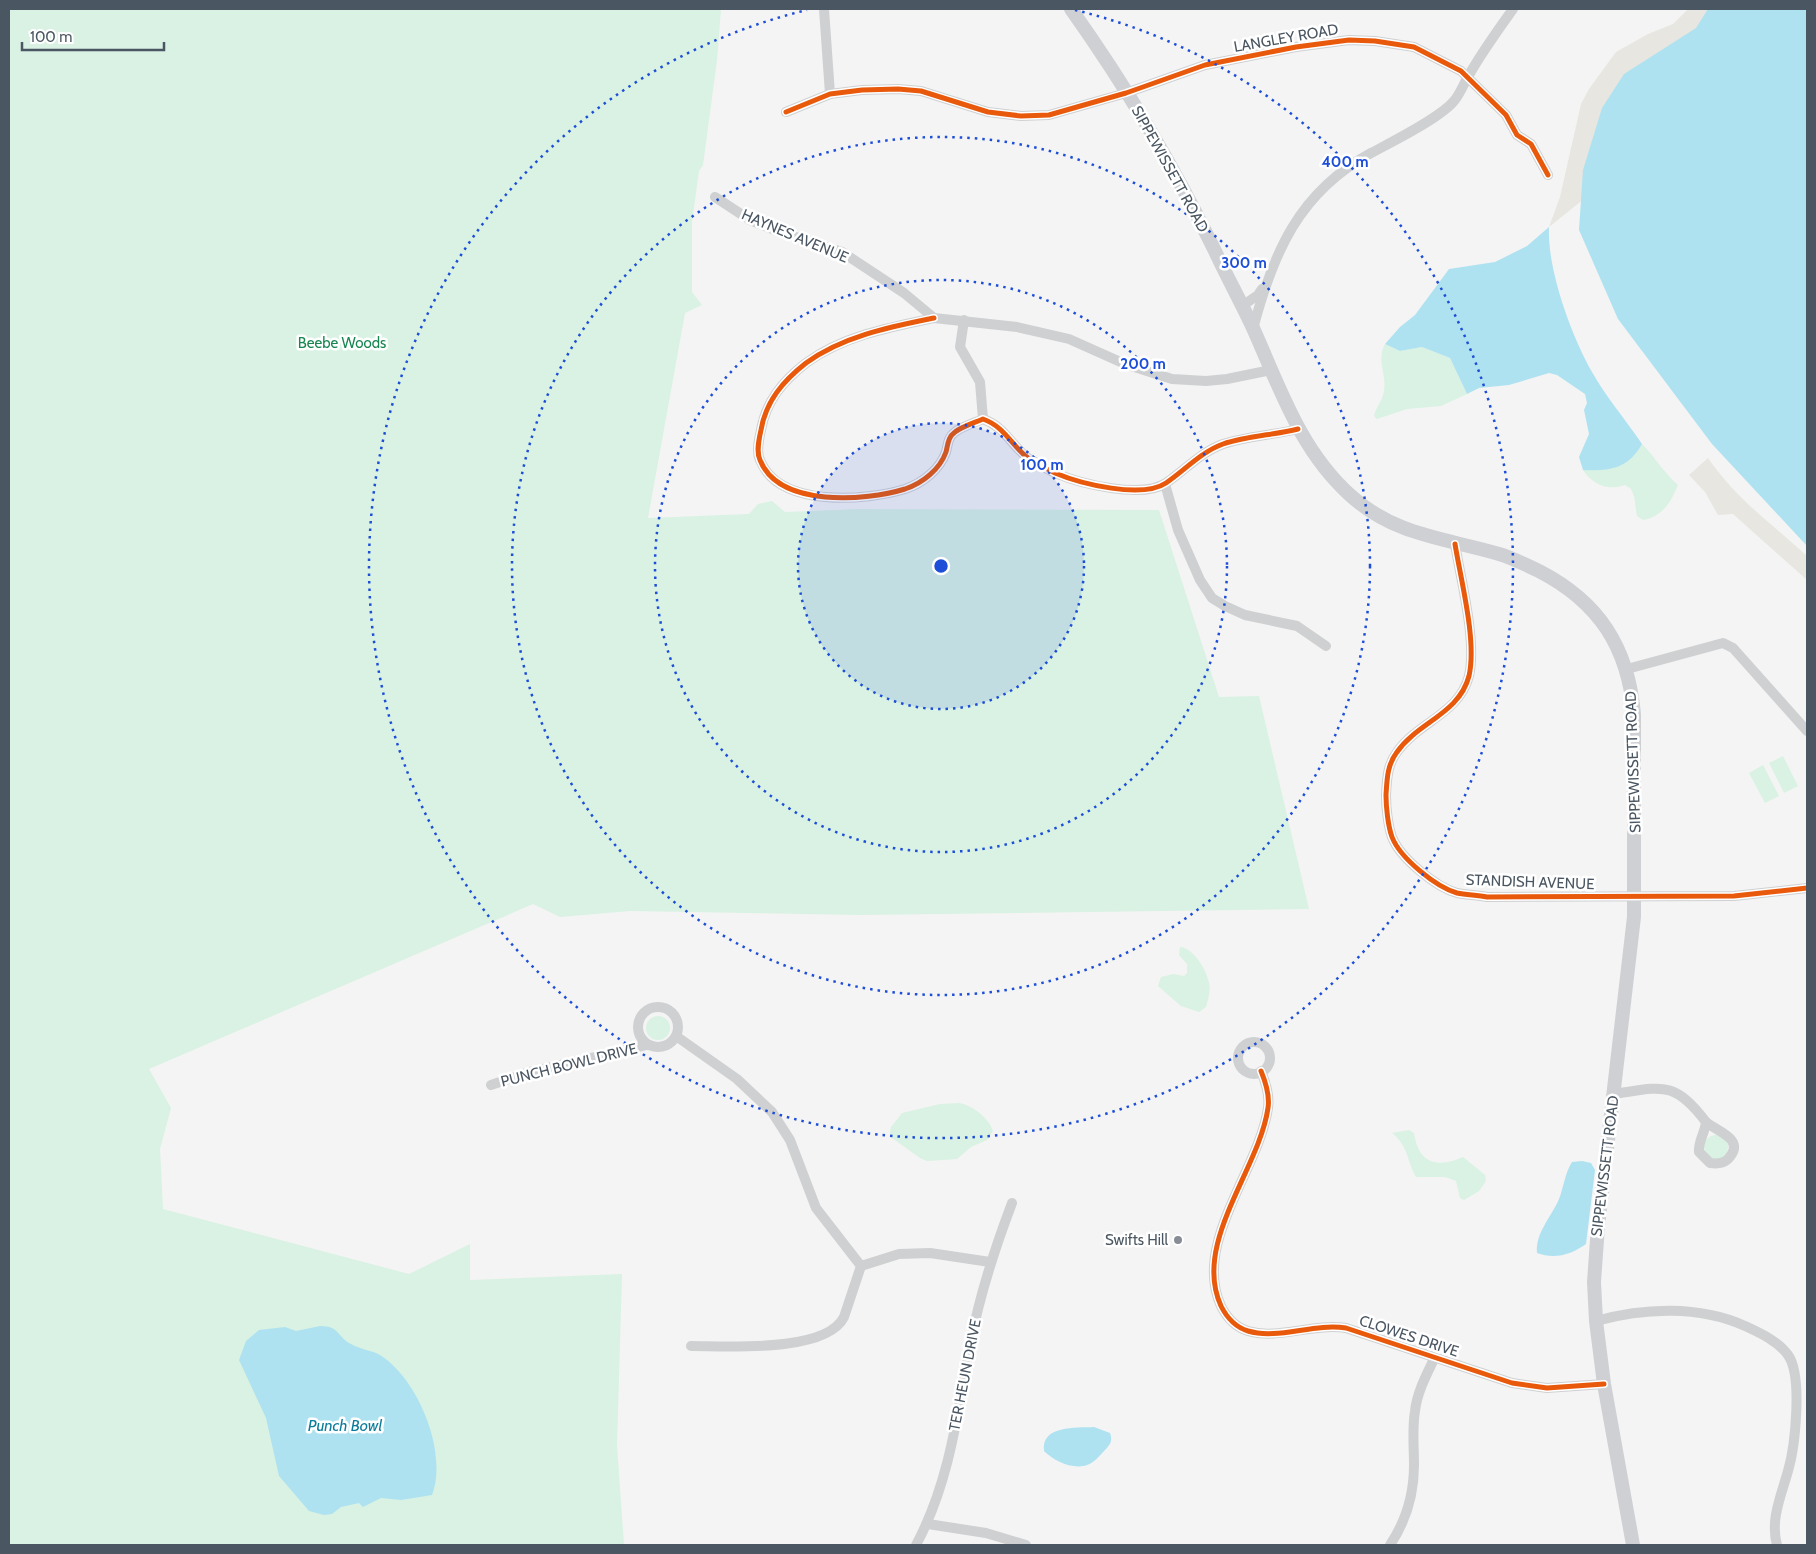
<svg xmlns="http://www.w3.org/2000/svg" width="1816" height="1554" viewBox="0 0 1816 1554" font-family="Cabin,sans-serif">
<rect width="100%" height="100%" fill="#f4f4f4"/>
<g fill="#d9f2e3">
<polygon points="9,9 721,9 717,60 703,165 699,171 692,222 692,292 702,305 685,313 648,518 749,514 758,504 772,501 785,512 858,509 1159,510 1219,697 1259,696 1309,909 860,915 630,911 560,917 533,904 149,1069 171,1108 160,1149 163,1209 409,1274 470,1244 470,1280 622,1274 617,1445 624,1545 9,1545"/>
<path d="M 1385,344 L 1400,351 L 1422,347 L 1450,358 L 1467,394 L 1441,406 L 1407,409 L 1377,419 L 1374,416 C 1376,407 1383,400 1384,391 C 1387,374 1376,360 1385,344 Z"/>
<path d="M 1642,444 C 1655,457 1664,473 1678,485 C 1671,502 1663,516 1643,520 L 1637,516 L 1634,496 L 1631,489 L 1625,485 C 1608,491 1593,485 1583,470 C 1608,471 1629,467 1642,444 Z"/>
<polygon points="1783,756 1798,786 1784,793 1769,763"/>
<polygon points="1763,765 1779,796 1765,803 1749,773"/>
<path d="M 1180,947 C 1194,948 1207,971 1209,983 C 1211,990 1208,1000 1206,1007 L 1199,1012 L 1181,1006 L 1158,986 L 1161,977 L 1173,974 L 1184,976 L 1187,973 L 1187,964 L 1179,955 Z"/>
<circle cx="658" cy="1028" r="12"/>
<path d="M 959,1103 C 972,1105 989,1118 993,1131 L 987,1140 L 971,1147 L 957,1159 L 943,1160 L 927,1161 L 920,1158 L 892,1138 L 890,1133 L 891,1127 L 902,1113 L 940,1104 Z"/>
<path d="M 1409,1130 L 1414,1133 C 1418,1163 1437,1169 1463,1157 L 1485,1175 L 1486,1181 L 1479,1191 L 1464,1200 L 1460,1198 L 1456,1181 L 1445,1177 L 1416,1177 C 1407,1161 1408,1145 1392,1133 Z"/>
<circle cx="1716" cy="1147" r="12"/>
</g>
<g fill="#e7e6e1">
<polygon points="1688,9 1714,9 1590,194 1549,227 1560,197 1581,104 1589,89 1616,52 1648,34 1673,24"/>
<path d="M 1708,458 C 1739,502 1769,521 1807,556 L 1807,580 L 1733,514 L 1718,515 L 1705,492 L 1689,475 Z"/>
</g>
<g fill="#aee2f0">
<polygon points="1708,9 1807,9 1807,546 1712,444 1618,319 1579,230 1583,170 1602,108 1624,74 1696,28"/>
<path d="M 1549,227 C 1547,269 1571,335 1592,372 C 1606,397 1626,420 1642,444 C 1628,469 1610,471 1583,470 L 1579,457 L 1589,434 L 1584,410 L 1587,403 L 1585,394 L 1557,375 L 1549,373 L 1509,385 L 1479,388 L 1467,394 L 1450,358 L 1422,347 L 1400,351 L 1385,344 L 1400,327 L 1415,315 L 1449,269 L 1495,262 L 1527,246 Z"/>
<path d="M 1582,1161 L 1591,1163 L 1595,1170 L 1586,1244 C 1572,1254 1555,1260 1537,1253 C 1535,1233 1552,1216 1559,1199 C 1564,1186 1565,1173 1572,1162 Z"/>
<path d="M 320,1326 C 340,1326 337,1337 351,1344 C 361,1350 374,1350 383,1357 C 419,1382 448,1453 432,1495 L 401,1500 L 381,1498 L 363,1507 L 359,1503 L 341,1507 L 332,1514 L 324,1515 L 309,1511 L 279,1476 L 266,1418 L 239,1360 L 246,1341 L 259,1330 L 285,1327 L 296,1331 Z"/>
<path d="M 1094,1427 L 1110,1433 C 1113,1441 1110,1445 1105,1450 C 1100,1455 1094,1463 1087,1465 C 1073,1470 1054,1461 1044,1451 C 1041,1425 1076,1428 1094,1427 Z"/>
</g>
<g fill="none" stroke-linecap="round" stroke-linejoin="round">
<g stroke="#ced0d2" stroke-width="10">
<polyline points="824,9 830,94"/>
<polyline points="786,112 830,94 862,90 898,89 921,91 988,112 1021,116 1049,115 1126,93 1205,65 1296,47 1349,40 1375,41 1414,47 1461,71 1506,115 1517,135 1531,144 1548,175"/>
<polyline points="715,197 750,220 777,231 842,252 904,293 934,318 1017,327 1069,339 1125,364 1172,379 1206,381 1227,379 1271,370"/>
<polyline points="1242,306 1258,295 1262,289"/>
<path d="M 934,318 C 890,327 843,336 806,363 C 783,381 766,401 761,430 C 759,439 756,452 760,460 C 779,508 866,501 905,489 C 923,483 940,469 946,452 C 948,444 948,437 955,432 C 963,426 974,423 983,419 C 1005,427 1011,445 1028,458 C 1036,463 1047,469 1055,473 C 1081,484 1142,499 1166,483 C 1185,470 1201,452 1223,444 C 1247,436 1274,435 1298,429"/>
<polyline points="964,320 960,347 980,382 983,419"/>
<path d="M 1253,329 C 1273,253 1299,192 1371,153 C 1392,142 1440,118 1454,101 C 1460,94 1464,83 1469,75 C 1482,52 1498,30 1513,9"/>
<polyline points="1165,484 1178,530 1200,580 1212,598 1225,606 1245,615 1297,626 1326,646"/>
<path d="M 1455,544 C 1461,581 1477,641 1469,676 C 1459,714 1418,722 1397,752 C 1387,765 1387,780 1386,795 C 1386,807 1388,826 1392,837 C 1400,858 1436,887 1457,893 C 1467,895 1477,895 1487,897 L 1734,896 L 1807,888"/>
<polyline points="1627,669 1723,643 1733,648 1807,731"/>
<circle cx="658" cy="1027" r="20"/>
<path d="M 676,1036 L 737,1079 L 772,1112 L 790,1140 L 816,1208 L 861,1266 L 844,1317 C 826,1353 727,1346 691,1346"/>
<circle cx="1254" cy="1058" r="16"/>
<path d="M 1261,1071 C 1266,1083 1270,1095 1268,1108 C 1259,1170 1192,1243 1221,1306 C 1227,1318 1235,1327 1248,1331 C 1278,1340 1313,1323 1346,1328 L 1512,1383 L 1547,1388 L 1604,1384"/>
<polyline points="491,1085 529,1072 647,1045"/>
<path d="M 1614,1094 C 1662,1087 1674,1080 1706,1122"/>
<path d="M 1706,1122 C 1716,1131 1747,1139 1728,1159 C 1723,1164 1717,1164 1710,1163 L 1699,1152 C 1698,1141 1705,1133 1706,1122 Z"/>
<polyline points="861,1266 899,1254 930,1253 990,1262"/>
<path d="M 1596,1321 C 1643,1308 1699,1305 1745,1326 C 1760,1333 1778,1341 1788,1355 C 1803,1376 1795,1447 1788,1471 C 1781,1496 1770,1520 1777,1545"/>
<polyline points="928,1524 986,1533 1026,1545"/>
<path d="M 916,1545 C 950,1482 958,1410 971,1341 C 980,1293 995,1248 1012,1203"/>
<path d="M 1390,1545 C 1406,1521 1414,1495 1414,1465 C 1414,1447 1412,1429 1415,1411 C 1417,1392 1427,1374 1435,1357"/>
</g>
<path stroke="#ced0d4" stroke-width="14" d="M 1071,9 C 1125,85 1174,167 1215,251 C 1227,277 1241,302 1253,328 C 1280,388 1300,450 1350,495 C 1395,536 1445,538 1499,554 C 1513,558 1526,565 1539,571 C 1599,602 1628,647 1634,714 L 1634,917 L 1598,1226 L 1594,1282 L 1596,1321 L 1604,1384 L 1633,1545"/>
<defs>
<g id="cycleway">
<polyline points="786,112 830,94 862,90 898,89 921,91 988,112 1021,116 1049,115 1126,93 1205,65 1296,47 1349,40 1375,41 1414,47 1461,71 1506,115 1517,135 1531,144 1548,175"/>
<path d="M 934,318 C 890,327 843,336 806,363 C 783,381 766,401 761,430 C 759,439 756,452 760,460 C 779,508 866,501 905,489 C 923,483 940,469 946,452 C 948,444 948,437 955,432 C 963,426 974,423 983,419 C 1005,427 1011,445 1028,458 C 1036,463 1047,469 1055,473 C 1081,484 1142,499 1166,483 C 1185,470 1201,452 1223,444 C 1247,436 1274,435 1298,429"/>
<path d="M 1455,544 C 1461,581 1477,641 1469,676 C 1459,714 1418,722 1397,752 C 1387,765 1387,780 1386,795 C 1386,807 1388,826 1392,837 C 1400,858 1436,887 1457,893 C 1467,895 1477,895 1487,897 L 1734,896 L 1807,888"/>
<path d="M 1261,1071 C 1266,1083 1270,1095 1268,1108 C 1259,1170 1192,1243 1221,1306 C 1227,1318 1235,1327 1248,1331 C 1278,1340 1313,1323 1346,1328 L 1512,1383 L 1547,1388 L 1604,1384"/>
</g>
</defs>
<use href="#cycleway" stroke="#fff" stroke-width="8"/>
<use href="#cycleway" stroke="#e8590c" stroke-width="5"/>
</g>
<circle cx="941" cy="566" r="143" fill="#1d4ed8" fill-opacity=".12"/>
<g fill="none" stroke="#1d4ed8" stroke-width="2.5" stroke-dasharray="2.5 5">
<circle cx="941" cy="566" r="143"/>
<circle cx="941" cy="566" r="286"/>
<circle cx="941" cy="566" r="429"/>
<path d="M1075 10A572 572 0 1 1 807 10"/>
</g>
<circle fill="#868d94" stroke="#fff" stroke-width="2" cx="1178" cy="1240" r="5"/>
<g text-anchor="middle" stroke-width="5" stroke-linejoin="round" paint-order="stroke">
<g font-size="15" fill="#4a5661" stroke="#fff">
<text transform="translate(1286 38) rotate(-10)" y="5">LANGLEY ROAD</text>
<text transform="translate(1170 169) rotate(61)" y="5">SIPPEWISSETT ROAD</text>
<text transform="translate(795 236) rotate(23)" y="5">HAYNES AVENUE</text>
<text transform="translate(1633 762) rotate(-92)" y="5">SIPPEWISSETT ROAD</text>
<text transform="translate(1530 882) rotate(2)" y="5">STANDISH AVENUE</text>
<text transform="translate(569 1065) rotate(-14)" y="5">PUNCH BOWL DRIVE</text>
<text transform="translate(1605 1166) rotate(-83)" y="5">SIPPEWISSETT ROAD</text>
<text transform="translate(1409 1336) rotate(18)" y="5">CLOWES DRIVE</text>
<text transform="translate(965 1375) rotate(-79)" y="5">TER HEUN DRIVE</text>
</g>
<g font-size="15" fill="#17864f" stroke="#fff">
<text x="342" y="348">Beebe Woods</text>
</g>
<g font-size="15" fill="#4a5661" stroke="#fff" text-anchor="end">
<text x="1168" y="1245">Swifts Hill</text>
</g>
<g font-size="16" font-style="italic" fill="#0c7c9b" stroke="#fff">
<text x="345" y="1431">Punch Bowl</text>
</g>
</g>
<circle cx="941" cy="566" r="8" fill="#1d4ed8" stroke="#fff" stroke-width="2.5"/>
<g font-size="15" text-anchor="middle" font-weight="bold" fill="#1d4ed8" stroke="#fff" stroke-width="5" stroke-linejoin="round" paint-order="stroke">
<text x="1345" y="167">400 m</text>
<text x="1244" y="268">300 m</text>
<text x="1143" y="369">200 m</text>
<text x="1042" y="470">100 m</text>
</g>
<rect width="1816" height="1554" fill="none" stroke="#4a5661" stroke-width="20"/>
<path d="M22 42v8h142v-8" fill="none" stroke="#4a5661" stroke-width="2.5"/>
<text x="30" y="42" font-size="15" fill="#4a5661" stroke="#ffffff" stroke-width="4" paint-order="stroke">100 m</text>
</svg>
